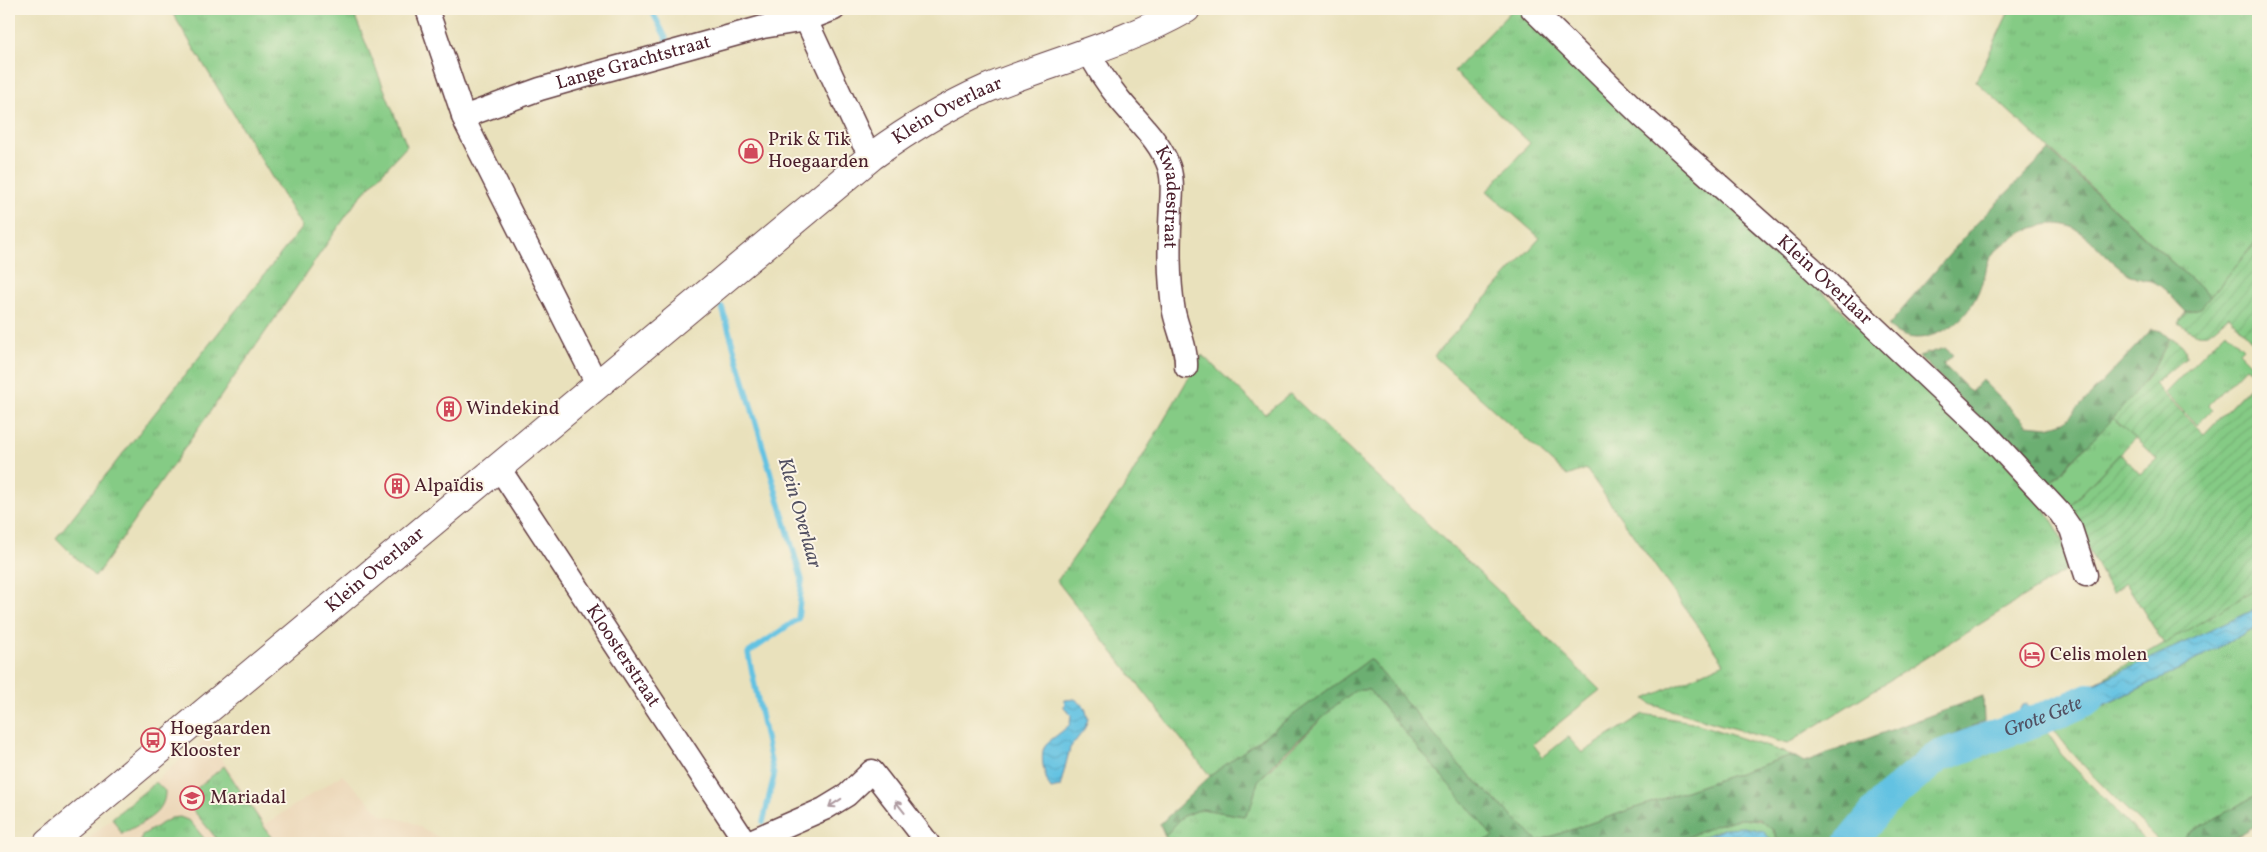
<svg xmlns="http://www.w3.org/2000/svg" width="2267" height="852" viewBox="0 0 2267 852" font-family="Vollkorn,serif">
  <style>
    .built { fill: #ecd8ba }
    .grass { fill: url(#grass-tufts); stroke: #687558 }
    .forest { fill: url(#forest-firs); stroke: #5b674e }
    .garden { fill: url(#garden-furrows); stroke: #687558 }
    .water { fill: url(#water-waves); stroke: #567086 }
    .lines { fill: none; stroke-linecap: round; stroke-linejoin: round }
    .stream { stroke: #63c2e2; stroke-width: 5.5 }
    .river { stroke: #63c2e2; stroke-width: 32 }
    .minor-casing { stroke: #623c41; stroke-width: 25 }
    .major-casing { stroke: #623c41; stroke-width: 30 }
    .minor { stroke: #fff; stroke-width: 22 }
    .major { stroke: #fff; stroke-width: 28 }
    .oneway { stroke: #ae9aa0 }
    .labels { text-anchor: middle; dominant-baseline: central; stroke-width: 4; stroke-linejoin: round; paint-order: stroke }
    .street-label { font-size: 19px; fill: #4a1f2b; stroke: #fcf5e5 }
    .poi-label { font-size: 19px; fill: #4a1f2b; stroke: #fcf5e5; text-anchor: start }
    .water-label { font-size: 20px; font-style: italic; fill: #525062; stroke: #fcf5e5 }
  </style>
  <defs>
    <pattern id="grass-tufts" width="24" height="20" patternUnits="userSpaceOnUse" patternTransform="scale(1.25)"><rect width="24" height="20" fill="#85cb85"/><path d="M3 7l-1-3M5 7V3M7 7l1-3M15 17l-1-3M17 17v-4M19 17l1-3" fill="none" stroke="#74ae73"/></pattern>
    <pattern id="forest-firs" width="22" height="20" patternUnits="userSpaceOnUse" patternTransform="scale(1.25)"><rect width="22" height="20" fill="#6caf72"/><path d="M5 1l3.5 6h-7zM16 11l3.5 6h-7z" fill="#5b8e5e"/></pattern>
    <pattern id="garden-furrows" width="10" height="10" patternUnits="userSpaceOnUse" patternTransform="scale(1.25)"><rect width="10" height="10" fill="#85cb85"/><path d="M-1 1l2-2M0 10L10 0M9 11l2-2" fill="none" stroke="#74ae73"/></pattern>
    <pattern id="water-waves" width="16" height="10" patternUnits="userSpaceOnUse" patternTransform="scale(1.25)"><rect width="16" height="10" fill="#63c2e2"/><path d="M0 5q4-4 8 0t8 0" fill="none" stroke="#57a6c2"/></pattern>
  </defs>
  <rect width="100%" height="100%" fill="#fcf5e5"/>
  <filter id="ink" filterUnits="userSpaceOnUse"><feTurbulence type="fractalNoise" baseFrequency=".02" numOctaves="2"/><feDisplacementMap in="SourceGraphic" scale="10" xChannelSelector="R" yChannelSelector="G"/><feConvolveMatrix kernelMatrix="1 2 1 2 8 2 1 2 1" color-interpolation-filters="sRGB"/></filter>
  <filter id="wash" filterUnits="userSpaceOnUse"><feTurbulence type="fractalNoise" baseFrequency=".0096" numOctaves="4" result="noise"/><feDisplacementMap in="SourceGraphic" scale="20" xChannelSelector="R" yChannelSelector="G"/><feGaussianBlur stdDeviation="1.12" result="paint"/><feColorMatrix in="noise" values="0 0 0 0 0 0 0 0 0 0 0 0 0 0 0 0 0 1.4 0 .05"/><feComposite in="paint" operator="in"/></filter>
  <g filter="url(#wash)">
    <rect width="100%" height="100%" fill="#e9e1bc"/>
    <!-- built -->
    <path class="built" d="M207,737L265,824L342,775L382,815L411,822L449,843H83Z"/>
    <!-- grass -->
    <path class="grass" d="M170,9H352L407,146L358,199L95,577L56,538L302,227Z
      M1513,9H1520L2005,463C2030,492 2070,529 2067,570L1787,744L1653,705L1645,699L1724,663L1586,469L1567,476L1434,356L1540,238L1487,191L1530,143L1454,71Z
      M2010,9H2258V239L2210,297L1976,81Z
      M2226,331L2243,348L2239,352L2253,366L2250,370L2246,367L2209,405L2213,409L2197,425L2165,393Z
      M1202,355L1265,414L1290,394L1504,596L1600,690L1533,744L1543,757L1568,737L1582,753L1643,714L1692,722L1792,755L1538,841L1461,767L1370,659L1210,776L1057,581L1124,488Z
      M2113,418L2135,438L2067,509L2046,488Z
      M2258,588V608L2162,654L2095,683Z
      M2258,626V794L2186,835L2184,843H2161C2139,821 2055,743 2049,719L2071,710L2080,712L2081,716L2166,676Z
      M1356,690H1369L1494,838L1479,843H1168L1165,836L1183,816L1202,809L1244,816L1250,809L1258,781L1336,705Z
      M2043,724L2061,754L2147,843H1861L1902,794L1955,759L2036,731Z
      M224,766L275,843H220L184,799Z
      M156,782L165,791C166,815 140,823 122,834L112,818Z
      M180,817L190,821L208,843H142L141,840L142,835L171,818Z
      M1738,819C1762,819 1770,820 1779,843H1774L1772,839L1726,828L1688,843H1673L1716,825Z"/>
    <!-- forest -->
    <path class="forest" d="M2049,150L2210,297L2201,308L2186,312C2177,303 2167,290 2156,283C2152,280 2146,281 2141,279C2135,278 2127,273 2121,269C2103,256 2087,230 2065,225C2040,219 2002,239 1989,260C1986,265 1986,273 1984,278C1972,310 1960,328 1926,337C1912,340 1898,336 1888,326L1973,227Z
      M2152,329L2161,331L2169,338C2145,398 2088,440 2046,488L1919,356L1945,348L1953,355L1943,364L1971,392L1982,380L2027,425L2048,427L2065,422Z
      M1370,659L1461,767L1538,841L1792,755L1804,762L1983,696L1984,722L1949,736L1911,758L1834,843H1779L1774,831L1759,819H1738L1716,825L1673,843H1479L1493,837L1369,690H1356L1336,705L1277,760L1258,781L1250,809L1244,816L1202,809L1183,816L1165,836L1160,824L1210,776Z
      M2258,794V824L2226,843H2184L2186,835Z"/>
    <!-- garden -->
    <path class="garden" d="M2258,239V348L2229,316C2204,336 2207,342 2178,323L2186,312L2201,308Z
      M2169,338C2180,342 2186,345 2186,357L2154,384L2204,434L2258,378V588L2164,644L2126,583L2112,593L2067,509L2120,453L2140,474L2157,459L2113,418C2135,394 2157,369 2169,338Z"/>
    <!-- water -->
    <path class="water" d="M2258,608V626L2166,676L2080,716V712L2072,714L2070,711L2049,719L2043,707L2070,697L2071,694C2134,666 2196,637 2258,608Z
      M1075,699L1085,707L1088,719L1084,730L1070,748L1060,787L1051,789C1045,780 1038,753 1046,744C1050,740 1065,730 1070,724L1071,715L1064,707L1065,700Z
      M2027,704L2029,711L2036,710L2043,724L2036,730L1955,759L1949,736L2020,711L2023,705Z
      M1744,827L1763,831L1774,843H1688L1726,828Z"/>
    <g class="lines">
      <!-- stream -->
      <path class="stream" d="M651,9L667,40
        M722,307L802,580L798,619L748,653L774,776L763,822"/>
      <!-- river -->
      <path class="river" id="s1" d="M1850,843L1884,802L1937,757L2062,711L2089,699"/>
    </g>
  </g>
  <g filter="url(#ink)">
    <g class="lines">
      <!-- minor casing -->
      <g class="minor-casing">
        <g id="minor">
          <path d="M427,9L466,124L597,384"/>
          <path id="s2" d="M1532,9L1643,117L1813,269L1984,431L2060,513L2071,529L2086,575"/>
          <path d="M806,20L834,9"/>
          <path id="s3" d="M1089,52C1097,69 1108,85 1120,100C1137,121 1160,141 1169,167C1173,179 1172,193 1171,205C1169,241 1168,276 1174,312C1178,331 1187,347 1186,367"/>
          <path id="s4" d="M463,117L540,89L582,77L763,27L806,20L863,143L872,156"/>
          <path id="s5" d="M499,468L746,843"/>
          <path d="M746,843L824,809L847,795L872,771L928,843"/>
        </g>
      </g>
      <!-- major casing -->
      <g class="major-casing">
        <g id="major">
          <path id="s6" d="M48,843L872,156C908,130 945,107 986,89C1053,61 1123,45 1186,9"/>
        </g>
      </g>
      <!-- minor -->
      <use href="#minor" class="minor"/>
      <!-- major -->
      <use href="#major" class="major"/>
    </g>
    <!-- one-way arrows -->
    <defs><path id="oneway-shaft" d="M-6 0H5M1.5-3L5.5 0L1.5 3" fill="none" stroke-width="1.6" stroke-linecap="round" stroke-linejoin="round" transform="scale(1.25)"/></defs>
    <g class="oneway">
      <use href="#oneway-shaft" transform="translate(835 803) rotate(147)"/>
      <use href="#oneway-shaft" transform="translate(900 807) rotate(-128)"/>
    </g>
  </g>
  <!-- icons -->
  <defs>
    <g id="shop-ring" transform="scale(1.25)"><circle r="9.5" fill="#fcf5e5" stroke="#d1495b" stroke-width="1.5"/><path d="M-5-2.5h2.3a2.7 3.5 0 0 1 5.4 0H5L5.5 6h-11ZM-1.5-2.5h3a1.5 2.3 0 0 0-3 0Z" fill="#d1495b"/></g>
    <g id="building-ring" transform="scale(1.25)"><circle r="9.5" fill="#fcf5e5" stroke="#d1495b" stroke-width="1.5"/><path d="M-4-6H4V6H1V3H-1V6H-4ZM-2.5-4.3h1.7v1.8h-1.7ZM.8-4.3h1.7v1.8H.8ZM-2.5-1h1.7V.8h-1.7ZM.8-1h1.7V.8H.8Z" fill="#d1495b"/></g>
    <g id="hotel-ring" transform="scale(1.25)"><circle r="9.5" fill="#fcf5e5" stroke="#d1495b" stroke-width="1.5"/><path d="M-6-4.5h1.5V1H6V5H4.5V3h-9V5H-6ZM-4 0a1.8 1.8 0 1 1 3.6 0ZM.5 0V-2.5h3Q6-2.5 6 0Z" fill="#d1495b"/></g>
    <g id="bus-ring" transform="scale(1.25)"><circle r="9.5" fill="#fcf5e5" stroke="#d1495b" stroke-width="1.5"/><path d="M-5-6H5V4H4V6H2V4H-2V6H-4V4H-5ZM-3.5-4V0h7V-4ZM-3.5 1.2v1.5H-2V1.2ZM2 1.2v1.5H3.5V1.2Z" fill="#d1495b"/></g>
    <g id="school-ring" transform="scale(1.25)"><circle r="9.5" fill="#fcf5e5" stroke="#d1495b" stroke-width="1.5"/><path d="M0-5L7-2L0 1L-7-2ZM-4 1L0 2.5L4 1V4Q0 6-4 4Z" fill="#d1495b"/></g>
  </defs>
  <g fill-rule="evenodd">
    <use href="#shop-ring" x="751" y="151"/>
    <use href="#building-ring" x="449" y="409"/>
    <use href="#building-ring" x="397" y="486"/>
    <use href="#hotel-ring" x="2032" y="655"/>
    <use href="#bus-ring" x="153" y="740"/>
    <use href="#school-ring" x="192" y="798"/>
  </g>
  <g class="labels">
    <!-- street labels -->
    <g class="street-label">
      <text stroke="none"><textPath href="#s4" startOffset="179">Lange Grachtstraat</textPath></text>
      <text stroke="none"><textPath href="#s6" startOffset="1161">Klein Overlaar</textPath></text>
      <text stroke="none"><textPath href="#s3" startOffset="171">Kwadestraat</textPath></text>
      <text stroke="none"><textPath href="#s2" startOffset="399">Klein Overlaar</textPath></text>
      <text stroke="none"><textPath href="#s6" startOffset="426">Klein Overlaar</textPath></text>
      <text stroke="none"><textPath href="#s5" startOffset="225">Kloosterstraat</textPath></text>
    </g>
    <!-- poi labels -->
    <g class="poi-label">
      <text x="768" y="140">Prik &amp; Tik<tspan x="768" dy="22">Hoegaarden</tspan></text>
      <text x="466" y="409">Windekind</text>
      <text x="414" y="486">Alpaïdis</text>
      <text x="2050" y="655">Celis molen</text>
      <text x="170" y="729">Hoegaarden<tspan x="170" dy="22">Klooster</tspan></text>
      <text x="210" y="798">Mariadal</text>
    </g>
    <!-- water labels -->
    <g class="water-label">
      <text transform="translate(799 513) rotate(74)">Klein Overlaar</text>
      <text stroke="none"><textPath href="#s1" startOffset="236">Grote Gete</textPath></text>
    </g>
  </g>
  <!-- margin -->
  <rect width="2267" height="852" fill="none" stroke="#fcf5e5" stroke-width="30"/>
</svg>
